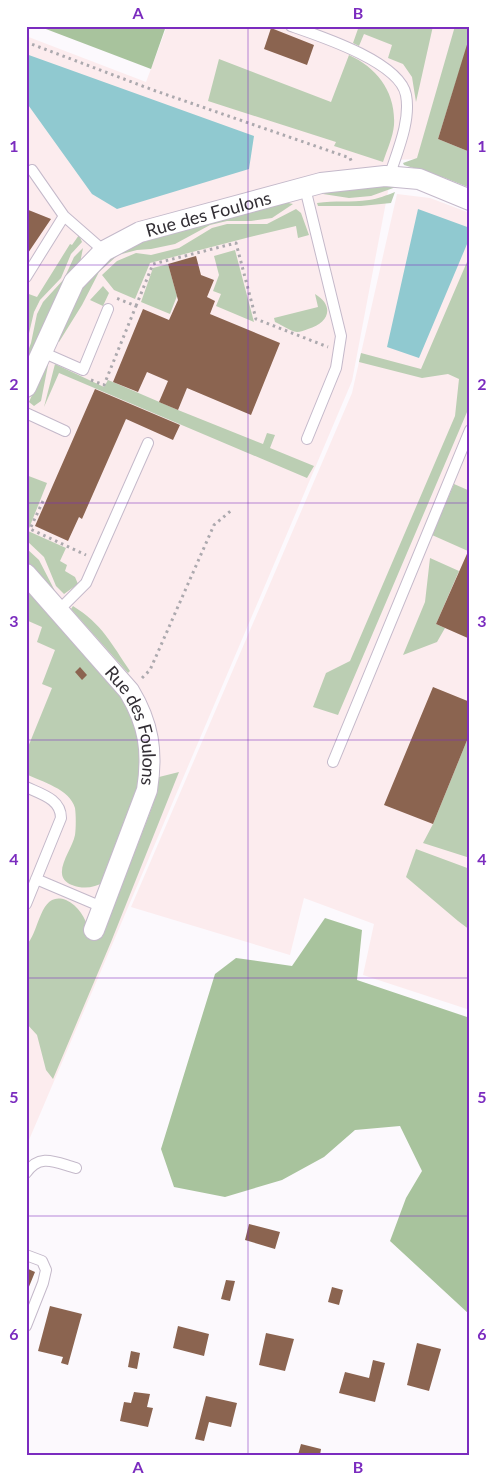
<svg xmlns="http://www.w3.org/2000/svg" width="496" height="1481" viewBox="0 0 496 1481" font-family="Lato,sans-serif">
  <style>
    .industrial { fill: #fcecee }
    .green { fill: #bbceb3 }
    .forest { fill: #a8c39d }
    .water { fill: #90c9d0 }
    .building { fill: #8b6450 }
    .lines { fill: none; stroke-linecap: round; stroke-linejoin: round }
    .service-casing { stroke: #c4b9ca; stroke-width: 12 }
    .minor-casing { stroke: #c4b9ca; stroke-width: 22 }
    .path { stroke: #aca9ae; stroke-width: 3; stroke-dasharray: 2.5 4; stroke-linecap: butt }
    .service { stroke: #fff; stroke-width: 10 }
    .minor { stroke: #fff; stroke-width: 20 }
    .grid { fill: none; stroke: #7b2cbf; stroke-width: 1; stroke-opacity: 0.55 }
    .labels { text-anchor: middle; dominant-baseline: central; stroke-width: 5; stroke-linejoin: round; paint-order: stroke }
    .street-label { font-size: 18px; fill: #322e34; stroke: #fff }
    .neatline { fill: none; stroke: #7b2cbf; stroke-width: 2 }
    .grid-label { font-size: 16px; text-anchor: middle; font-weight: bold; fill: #7b2cbf }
  </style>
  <rect width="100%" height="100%" fill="#fcf9fd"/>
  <!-- industrial -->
  <path class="industrial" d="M167,26H470V181L417,159L394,160L352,381L26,1147V36L146,82Z
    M397,194L430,198L470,213V1010L363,975L374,924L304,898L290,955L131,907L352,393Z"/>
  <!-- green -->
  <path class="green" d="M359,26H433L416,102L412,77L403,64L388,58L392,45L364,34L359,46L353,43Z
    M455,26H470V37L438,139L470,152V188L445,178L404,165L403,163L417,158Z
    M349,55C377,68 396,92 394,125C393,137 387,150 383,162L334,146L336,142L208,101L219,59L331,102Z
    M377,185L396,187L371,196L349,198L323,194L331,190Z
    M395,192L391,203L361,206H318L317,203C335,200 351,203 369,200C378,199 387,195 395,192Z
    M284,202L293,204L272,218L251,221H227L210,225L175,244L151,249L137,250L118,255L99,272L82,305L59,342L57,339L75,297L90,276L106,261L133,245Z
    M296,209L301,213L309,235L298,238L296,226L246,238L150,263L135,299L114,290L102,275L117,261L136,253L151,255L179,248L212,228L227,224H267Z
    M79,235L82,242L71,254L61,278L40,300L34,312L26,346V293L37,297L70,244L72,245Z
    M83,248L80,263L26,366V356L31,343L37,314L43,302L64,279L74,257Z
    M235,250L254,322L216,306L221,294L213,291L219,275L214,256Z
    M470,255V405L338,715L313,707L326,673L350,661L455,416L459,379L448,374L422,378L359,362L361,353L421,369Z
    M168,264L177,296L170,314L141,302L153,268Z
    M103,286L109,293L103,306L90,300Z
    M315,294C335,306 329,323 308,329C305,330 300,332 297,332C290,331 282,325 275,322L274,318L318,307Z
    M46,363L48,365L41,401L34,406L29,402Z
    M55,364L104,387L108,380L113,382L178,410L263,444L267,433L275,435L270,448L314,466L307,478L59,373L44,407Z
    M26,475L47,483L28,531L66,548L60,561L67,565L65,571L75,577L78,584L64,594L56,586L44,557L26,540Z
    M454,484L470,491V547L468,551L432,535Z
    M26,548L39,560L56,593L26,561Z
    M430,558L459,571L436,624L445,628L437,642L403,655L425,602Z
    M26,586L117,687L135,724L140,748V791L105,882C94,887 85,890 72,885C49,876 72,851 75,835C76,828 76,815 75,808C70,789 42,782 26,774V752L52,688L42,684L55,650L37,642L42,627L26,620Z
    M73,606C102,624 111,643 130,671L128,673L71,609Z
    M470,733V858L423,843L433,824Z
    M179,772L111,942L53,1079L46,1070L37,1035L26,1023V945C40,933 39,890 66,900C79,906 85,918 89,930L102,937L152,807L159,777Z
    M416,849L470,869V930L458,921L406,877Z"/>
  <!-- forest -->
  <path class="forest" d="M38,26H166L151,69Z
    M325,918L362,930L357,980L470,1018V1332L469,1314L390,1241L406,1198L422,1171L400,1126L355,1130L324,1157L282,1180L225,1197L174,1187L161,1149L215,974L236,958L292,966Z"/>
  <!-- water -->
  <path class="water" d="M26,54L254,136L249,169L117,209L92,194L26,102Z
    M418,209L470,228V237L419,358L387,347Z"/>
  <!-- building -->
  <path class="building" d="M271,28L314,45L307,65L264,49Z
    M469,38H470V152L438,139Z
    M26,209L51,219L28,253L26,252Z
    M196,256L201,275L214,280L207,297L215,301L210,314L280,343L251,415L187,388L178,410L159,402L168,381L147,372L138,392L113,382L143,309L169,320L178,300L168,264Z
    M95,389L180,425L173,440L126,419L82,519L79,517L68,541L35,526Z
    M470,547V639L436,624Z
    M80,667L87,675L82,680L75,672Z
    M433,687L470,702V733L433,824L384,805Z
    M249,1224L280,1232L275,1249L245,1240Z
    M26,1268L35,1272L26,1294Z
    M226,1280L235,1281L230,1301L221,1299Z
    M332,1287L343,1290L339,1305L328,1302Z
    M50,1306L82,1314L68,1365L61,1363L63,1357L38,1351Z
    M178,1326L209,1334L204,1356L173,1348Z
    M266,1333L294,1339L285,1371L259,1365Z
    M417,1343L441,1349L429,1391L407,1385Z
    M131,1351L140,1353L137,1369L128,1367Z
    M373,1360L385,1363L375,1402L339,1393L345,1372L369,1378Z
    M134,1392L150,1394L147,1407L153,1408L148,1427L120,1421L124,1402L131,1403Z
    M206,1396L237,1403L231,1427L209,1422L204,1441L195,1439Z
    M301,1444L321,1449L320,1455H298Z"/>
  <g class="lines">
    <!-- service casing -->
    <g class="service-casing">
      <path id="service" d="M291,26C320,36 400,62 406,95C411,121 397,152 389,177
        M32,170L64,216L104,251
        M305,188L341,336L336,368L307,439
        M26,277L64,216
        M42,352L83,370L108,309
        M26,413L65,431
        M59,610L86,583L148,443
        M333,762L470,430
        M26,787C41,794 61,799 61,818L26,904
        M36,879L102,907
        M26,1173C40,1152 57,1163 76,1168
        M26,1255L42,1261L46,1270L43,1283L26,1326"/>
    </g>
    <!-- minor casing -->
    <g class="minor-casing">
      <g id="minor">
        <path id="s1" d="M26,387L74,282L104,251L140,232L321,183L385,176L419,179L470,200"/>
        <path id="s2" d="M26,574L129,691C149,724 153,752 147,790L94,930"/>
      </g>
    </g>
    <!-- path -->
    <path class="path" d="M26,42L153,90L350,158L352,163
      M136,306L153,264L236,243L256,319L328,347
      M91,380L104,385L136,306L116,298
      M43,501L30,529L86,555
      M142,678L150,670L214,525L233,509"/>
    <!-- service -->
    <use href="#service" class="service"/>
    <!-- minor -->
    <use href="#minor" class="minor"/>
  </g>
  <!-- grid -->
  <path class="grid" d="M248,26V1455M26,265H470M26,503H470M26,740H470M26,978H470M26,1216H470"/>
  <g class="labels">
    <!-- street labels -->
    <g class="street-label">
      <text stroke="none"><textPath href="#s1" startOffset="270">Rue des Foulons</textPath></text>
      <text stroke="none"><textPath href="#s2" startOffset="190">Rue des Foulons</textPath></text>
    </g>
  </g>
  <!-- border -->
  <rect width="496" height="1481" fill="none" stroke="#ffffff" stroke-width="55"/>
  <rect x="28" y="28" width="440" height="1426" class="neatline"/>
  <g class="grid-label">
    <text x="138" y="19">A</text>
    <text x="358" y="19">B</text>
    <text x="14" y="152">1</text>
    <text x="482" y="152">1</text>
    <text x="14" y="390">2</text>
    <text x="482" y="390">2</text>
    <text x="14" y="627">3</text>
    <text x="482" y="627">3</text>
    <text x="14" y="865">4</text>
    <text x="482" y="865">4</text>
    <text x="14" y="1103">5</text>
    <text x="482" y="1103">5</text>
    <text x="14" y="1340">6</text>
    <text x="482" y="1340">6</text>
    <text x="138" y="1473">A</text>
    <text x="358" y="1473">B</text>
  </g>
</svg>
